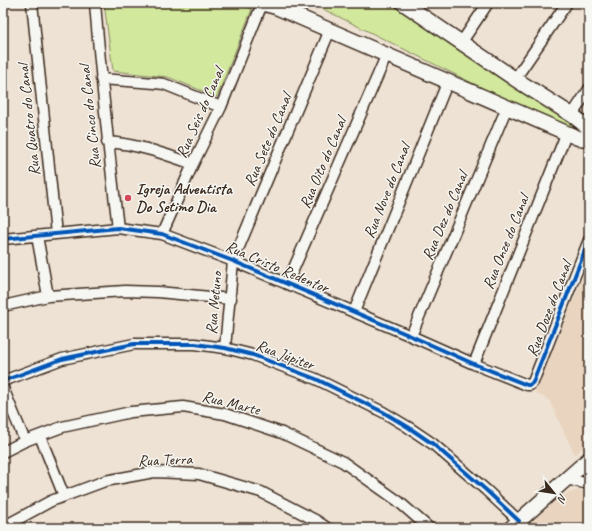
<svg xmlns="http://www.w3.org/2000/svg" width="592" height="531" viewBox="0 0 592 531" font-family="Caveat,sans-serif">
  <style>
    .built { fill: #e9d4bf }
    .green { fill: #d2e89d; stroke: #86895e }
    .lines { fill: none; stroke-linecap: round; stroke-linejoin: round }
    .street-casing { stroke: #3b2a1e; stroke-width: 13 }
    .secondary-casing { stroke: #3b2a1e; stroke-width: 17 }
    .street { stroke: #f6f6f2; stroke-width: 10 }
    .secondary { stroke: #f6f6f2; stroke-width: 14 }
    .cycleway-casing { stroke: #f6f6f2; stroke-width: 6 }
    .cycleway { stroke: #0057b8; stroke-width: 4 }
    .poi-dot { fill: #d1495b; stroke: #f6f6f2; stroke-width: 1.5 }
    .labels { text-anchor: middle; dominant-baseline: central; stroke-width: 3; stroke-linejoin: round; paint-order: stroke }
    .street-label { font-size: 16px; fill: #3b2a1e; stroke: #f6f6f2 }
    .poi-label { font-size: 16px; font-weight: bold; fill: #3b2a1e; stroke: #f6f6f2; text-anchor: start }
  </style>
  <rect width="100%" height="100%" fill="#eee2d4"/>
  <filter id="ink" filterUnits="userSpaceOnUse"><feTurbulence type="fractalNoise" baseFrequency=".025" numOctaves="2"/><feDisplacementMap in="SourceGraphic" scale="8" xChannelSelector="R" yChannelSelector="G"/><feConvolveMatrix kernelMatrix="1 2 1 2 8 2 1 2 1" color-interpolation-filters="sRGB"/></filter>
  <g filter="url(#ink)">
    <!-- built -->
    <path class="built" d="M589,262V442L575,455L549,400L535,393Z
      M578,490L589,492V528H524L559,497Z"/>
    <!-- green -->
    <path class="green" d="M104,3H235L252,9L217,97L168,77L113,71Z
      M311,3H403L589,131V139L567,130Z"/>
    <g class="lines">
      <!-- street casing -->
      <g class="street-casing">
        <path id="street" d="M32,3L56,234
          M95,3C101,78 109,153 118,228
          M461,43L488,3
          M101,79L155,83L164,84L221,107
          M515,79L567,3
          M572,115L589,89
          M107,142C137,144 165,154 193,164
          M162,234L193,164L221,107L262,4
          M37,236L48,296
          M3,239L118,228L162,234L233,261L411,336L474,364L527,385H530L533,382L589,240
          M287,284L387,54
          M3,306L48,296L125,291L158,292L231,299
          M354,312L448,81
          M411,336L507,107
          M225,348L233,261L330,30
          M474,364L567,132
          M3,381L62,359L134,344H195L225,348L253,355L316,379L383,412L408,427L433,444L486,490L519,521
          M3,388L25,441
          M40,436L64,496
          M3,452L25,441L62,427L131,412L183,407L225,414L282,433L343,462L398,501L429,528
          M566,479L589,484
          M3,527L51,501L105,481L154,472L199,474L261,492L315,520L327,528"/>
      </g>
      <!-- secondary casing -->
      <g class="secondary-casing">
        <path id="secondary" d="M261,3L276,7L578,138L589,139
          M403,3L515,79L572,115L589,128
          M511,528L589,459"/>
      </g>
      <!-- street -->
      <use href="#street" class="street"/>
      <!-- secondary -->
      <use href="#secondary" class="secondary"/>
      <!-- cycleway casing -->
      <g class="cycleway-casing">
        <path id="cycleway" d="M3,239L118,228L162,234L233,261L411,336L474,364L527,385H530L533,382L589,240
          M3,381L62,359L134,344H195L225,348L253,355L316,379L383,412L408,427L433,444L486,490L519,521"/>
      </g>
      <!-- cycleway -->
      <use href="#cycleway" class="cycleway"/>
    </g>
  </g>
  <!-- markers -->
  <circle class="poi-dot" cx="128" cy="198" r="4"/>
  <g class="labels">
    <!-- street labels -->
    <g class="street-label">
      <text transform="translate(200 113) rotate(-66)">Rua Seis do Canal</text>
      <text transform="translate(90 117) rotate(-96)">Rua Cinco do Canal</text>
      <text transform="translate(29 120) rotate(-96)">Rua Quatro do Canal</text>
      <text transform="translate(268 140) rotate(-67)">Rua Sete do Canal</text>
      <text transform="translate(323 163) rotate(-67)">Rua Oito do Canal</text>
      <text transform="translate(387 191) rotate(-68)">Rua Nove do Canal</text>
      <text transform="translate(445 216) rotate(-67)">Rua Dez do Canal</text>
      <text transform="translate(506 242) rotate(-68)">Rua Onze do Canal</text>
      <text transform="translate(277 267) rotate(23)">Rua Cristo Redentor</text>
      <text transform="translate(214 303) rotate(-85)">Rua Netuno</text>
      <text transform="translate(549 309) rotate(-69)">Rua Doze do Canal</text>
      <text transform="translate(285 355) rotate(20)">Rua Júpiter</text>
      <text transform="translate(231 403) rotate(14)">Rua Marte</text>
      <text transform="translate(165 460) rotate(-2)">Rua Terra</text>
    </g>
    <!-- poi labels -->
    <g class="poi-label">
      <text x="136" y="189">Igreja Adventista<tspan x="136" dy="18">Do Setimo Dia</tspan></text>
    </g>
  </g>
  <!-- margin -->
  <rect width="592" height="531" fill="none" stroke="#f6f6f2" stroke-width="16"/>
  <rect x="8" y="8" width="576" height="515" fill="none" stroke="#3b2a1e" stroke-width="1.5" filter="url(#ink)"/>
  <!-- north arrow -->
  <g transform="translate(554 493) rotate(120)" stroke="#f6f6f2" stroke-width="3" paint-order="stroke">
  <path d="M0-3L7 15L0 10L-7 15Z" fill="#3b2a1e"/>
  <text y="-6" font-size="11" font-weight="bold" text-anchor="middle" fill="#3b2a1e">N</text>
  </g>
</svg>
